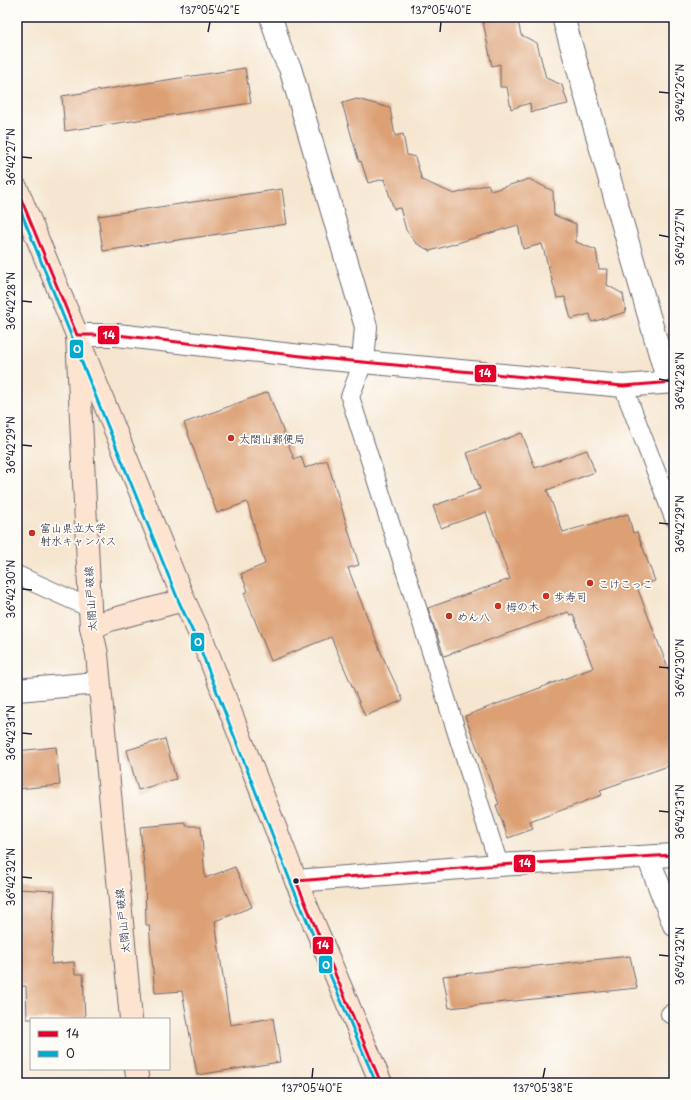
<svg xmlns="http://www.w3.org/2000/svg" width="691" height="1100" viewBox="0 0 691 1100" font-family="'Playpen Sans','Klee One',sans-serif">
  <style>
    .building { fill: #dda075 }
    .lines { fill: none; stroke-linecap: round; stroke-linejoin: round }
    .lane-casing { stroke: #6c676f; stroke-width: 20 }
    .street-casing { stroke: #6c676f; stroke-width: 24 }
    .secondary-casing { stroke: #6c676f; stroke-width: 24 }
    .lane { stroke: #fff; stroke-width: 18 }
    .street { stroke: #fff; stroke-width: 22 }
    .secondary { stroke: #fde4d1; stroke-width: 22 }
    .bus-1-casing { stroke: #fdfcf7; stroke-width: 6 }
    .bus-2-casing { stroke: #fdfcf7; stroke-width: 6 }
    .bus-1 { stroke: #e4002b; stroke-width: 3 }
    .bus-2 { stroke: #00a9ce; stroke-width: 3 }
    .ticks { fill: none; stroke: #22223b; stroke-width: 1.5 }
    .poi-dot { fill: #c8321e; stroke: #fdfcf7; stroke-width: 1.5 }
    .bus-dot { fill: #22223b; stroke: #fdfcf7; stroke-width: 1.5 }
    .labels { text-anchor: middle; dominant-baseline: central; stroke-width: 3.5; stroke-linejoin: round; paint-order: stroke }
    .poi-label { font-size: 11px; fill: #22223b; stroke: #fdfcf7; text-anchor: start }
    .street-label { font-size: 11px; fill: #22223b; stroke: #fdfcf7 }
    .line-badge { stroke: #fdfcf7; stroke-width: 1.5 }
    .badge-label { font-size: 11px; text-anchor: middle; font-weight: bold; fill: #fff }
    .neatline { fill: none; stroke: #22223b; stroke-width: 1.5 }
    .ticks-label { font-size: 10px; text-anchor: middle; fill: #22223b }
  </style>
  <rect width="100%" height="100%" fill="#fdfcf7"/>
  <filter id="ink" filterUnits="userSpaceOnUse"><feTurbulence type="fractalNoise" baseFrequency=".025" numOctaves="2"/><feDisplacementMap in="SourceGraphic" scale="8" xChannelSelector="R" yChannelSelector="G"/><feConvolveMatrix kernelMatrix="1 2 1 2 8 2 1 2 1" color-interpolation-filters="sRGB"/></filter>
  <filter id="wash" filterUnits="userSpaceOnUse"><feTurbulence type="fractalNoise" baseFrequency=".012" numOctaves="4" result="noise"/><feDisplacementMap in="SourceGraphic" scale="16" xChannelSelector="R" yChannelSelector="G"/><feGaussianBlur stdDeviation="0.9" result="paint"/><feColorMatrix in="noise" values="0 0 0 0 0 0 0 0 0 0 0 0 0 0 0 0 0 1.4 0 .05"/><feComposite in="paint" operator="in"/></filter>
  <g filter="url(#wash)">
    <rect width="100%" height="100%" fill="#f6e6d0"/>
    <g id="blocks">
      <!-- building -->
      <path class="building" d="M482,17H517L521,35L537,43L546,78L562,85L568,104L531,112L530,103L511,109L507,87H500V64L492,66Z
        M245,68L251,103L65,131L62,96Z
        M357,99L390,108L395,136L403,134L407,155L415,157L422,180L454,194L488,184L491,191L529,179L553,191L554,215L576,224V242L596,250L599,269H608L607,285L623,294L626,312L592,322L590,314L571,319L565,297L557,298L542,244L523,249L518,225L430,251L416,243L406,230L400,208L394,209L384,179L368,183L361,161L359,162L342,103Z
        M282,189L287,224L103,251L98,216Z
        M268,392L294,459L301,456L305,468L327,460L359,565L348,568L382,655L403,700L365,716L331,637L271,661L244,593L248,591L241,574L265,564L247,502L217,513L184,423Z
        M522,433L535,468L587,450L595,472L547,490L563,532L628,514L633,533L637,532L655,581L637,587L674,684V764L600,790L602,795L530,822L533,829L508,838L496,805L499,804L465,716L593,668L573,614L570,615L568,612L444,656L428,608L510,579L486,512L441,528L433,506L480,489L467,453Z
        M165,739L176,779L138,790L127,750Z
        M56,747L60,785L17,789V751Z
        M186,823V826H201L205,878L235,867L252,907L215,921L230,1025L273,1018L280,1062L197,1075L182,991L155,993L149,925H146L145,875L140,827Z
        M17,889L55,891L51,964L74,962L75,974H83L85,1019H27L26,986H17Z
        M630,956L637,988L449,1008L443,976Z"/>
    </g>
  </g>
  <g filter="url(#ink)">
    <use href="#blocks" fill-opacity="0" stroke="#6c676f" stroke-width="1"/>
    <g class="lines">
      <!-- lane casing -->
      <g class="lane-casing">
        <path id="lane" d="M363,362L350,397L499,865
          M623,386L674,518
          M17,575L90,608
          M670,1014H674"/>
      </g>
      <!-- street casing -->
      <g class="street-casing">
        <path id="street" d="M271,17L281,50L290,68L366,327L363,362
          M563,17L668,382
          M77,335H117L319,358L623,386L674,382
          M17,690L98,683
          M648,857L674,925
          M296,881L499,865L674,855"/>
      </g>
      <!-- secondary casing -->
      <g class="secondary-casing">
        <path id="secondary" d="M17,189L77,335L91,628L97,654L131,1019
          M83,351L184,600L203,641L296,881L381,1083
          M91,628L110,620L184,600
          M136,1069L138,1083"/>
      </g>
      <!-- lane -->
      <use href="#lane" class="lane"/>
      <!-- street -->
      <use href="#street" class="street"/>
      <!-- secondary -->
      <use href="#secondary" class="secondary"/>
      <!-- bus-1 casing -->
      <g class="bus-1-casing">
        <path id="bus-1" d="M17,189L77,335H117L319,358L623,386L674,382
          M381,1083L296,881L499,865L674,855"/>
      </g>
      <!-- bus-2 casing -->
      <g class="bus-2-casing">
        <path id="bus-2" d="M17,202L179,602L198,643L291,883L376,1083"/>
      </g>
      <!-- bus-1 -->
      <use href="#bus-1" class="bus-1"/>
      <!-- bus-2 -->
      <use href="#bus-2" class="bus-2"/>
    </g>
  </g>
  <!-- ticks -->
  <path class="ticks" d="M208,32L210,22M440,32L441,22M659,92L669,93M22,157L32,158M659,235L669,237M22,301L32,302M659,379L669,381M22,445L32,446M659,523L669,524M22,589L32,590M659,667L669,668M22,733L32,734M659,811L669,812M22,877L32,878M659,955L669,956M312,1078L313,1068M543,1078L545,1068"/>
  <!-- markers -->
  <g class="poi-dot">
    <circle cx="231" cy="438" r="4"/>
    <circle cx="32" cy="533" r="4"/>
    <circle cx="590" cy="583" r="4"/>
    <circle cx="546" cy="596" r="4"/>
    <circle cx="498" cy="606" r="4"/>
    <circle cx="449" cy="616" r="4"/>
  </g>
  <circle class="bus-dot" cx="296" cy="881" r="3.5"/>
  <g class="labels">
    <!-- poi labels -->
    <g class="poi-label">
      <text x="239" y="438">太閤山郵便局</text>
      <text x="40" y="527">富山県立大学<tspan x="40" dy="13">射水キャンパス</tspan></text>
      <text x="598" y="583">こけこっこ</text>
      <text x="554" y="596">歩寿司</text>
      <text x="506" y="606">栂の木</text>
      <text x="457" y="616">めん八</text>
    </g>
    <!-- street labels -->
    <g class="street-label">
      <text transform="translate(90 599) rotate(-94)">太閤山戸破線</text>
      <text transform="translate(122 921) rotate(-96)">太閤山戸破線</text>
    </g>
  </g>
  <g class="line-badge">
    <rect x="97" y="325" width="23" height="20" rx="4" fill="#e4002b"/>
    <rect x="69" y="339" width="15" height="20" rx="4" fill="#00a9ce"/>
    <rect x="474" y="364" width="23" height="19" rx="4" fill="#e4002b"/>
    <rect x="190" y="632" width="15" height="20" rx="4" fill="#00a9ce"/>
    <rect x="513" y="854" width="23" height="19" rx="4" fill="#e4002b"/>
    <rect x="312" y="936" width="22" height="19" rx="4" fill="#e4002b"/>
    <rect x="318" y="955" width="15" height="19" rx="4" fill="#00a9ce"/>
  </g>
  <g class="badge-label">
    <text x="109" y="339">14</text>
    <text x="77" y="353">0</text>
    <text x="485" y="377">14</text>
    <text x="198" y="646">0</text>
    <text x="525" y="867">14</text>
    <text x="323" y="949">14</text>
    <text x="326" y="969">0</text>
  </g>
  <!-- margin -->
  <rect width="691" height="1100" fill="none" stroke="#fdfcf7" stroke-width="44"/>
  <!-- legend -->
  <rect x="30" y="1018" width="140" height="52" fill="#fdfcf7" stroke="#a5a5ac"/>
  <rect x="38" y="1031" width="20" height="6" fill="#e4002b" stroke="#a5a5ac"/>
  <text x="66" y="1038" font-size="12" fill="#22223b">14</text>
  <rect x="38" y="1051" width="20" height="6" fill="#00a9ce" stroke="#a5a5ac"/>
  <text x="66" y="1058" font-size="12" fill="#22223b">0</text>
  <rect x="22" y="22" width="647" height="1056" class="neatline"/>
  <g class="ticks-label">
    <text x="210" y="14">137°05'42"E</text>
    <text x="441" y="14">137°05'40"E</text>
    <text transform="translate(680 93) rotate(-90)" y="4">36°42'26"N</text>
    <text transform="translate(11 157) rotate(-90)" y="4">36°42'27"N</text>
    <text transform="translate(680 237) rotate(-90)" y="4">36°42'27"N</text>
    <text transform="translate(11 301) rotate(-90)" y="4">36°42'28"N</text>
    <text transform="translate(680 381) rotate(-90)" y="4">36°42'28"N</text>
    <text transform="translate(11 445) rotate(-90)" y="4">36°42'29"N</text>
    <text transform="translate(680 524) rotate(-90)" y="4">36°42'29"N</text>
    <text transform="translate(11 589) rotate(-90)" y="4">36°42'30"N</text>
    <text transform="translate(680 668) rotate(-90)" y="4">36°42'30"N</text>
    <text transform="translate(11 733) rotate(-90)" y="4">36°42'31"N</text>
    <text transform="translate(680 812) rotate(-90)" y="4">36°42'31"N</text>
    <text transform="translate(11 877) rotate(-90)" y="4">36°42'32"N</text>
    <text transform="translate(680 956) rotate(-90)" y="4">36°42'32"N</text>
    <text x="312" y="1092">137°05'40"E</text>
    <text x="543" y="1092">137°05'38"E</text>
  </g>
</svg>
